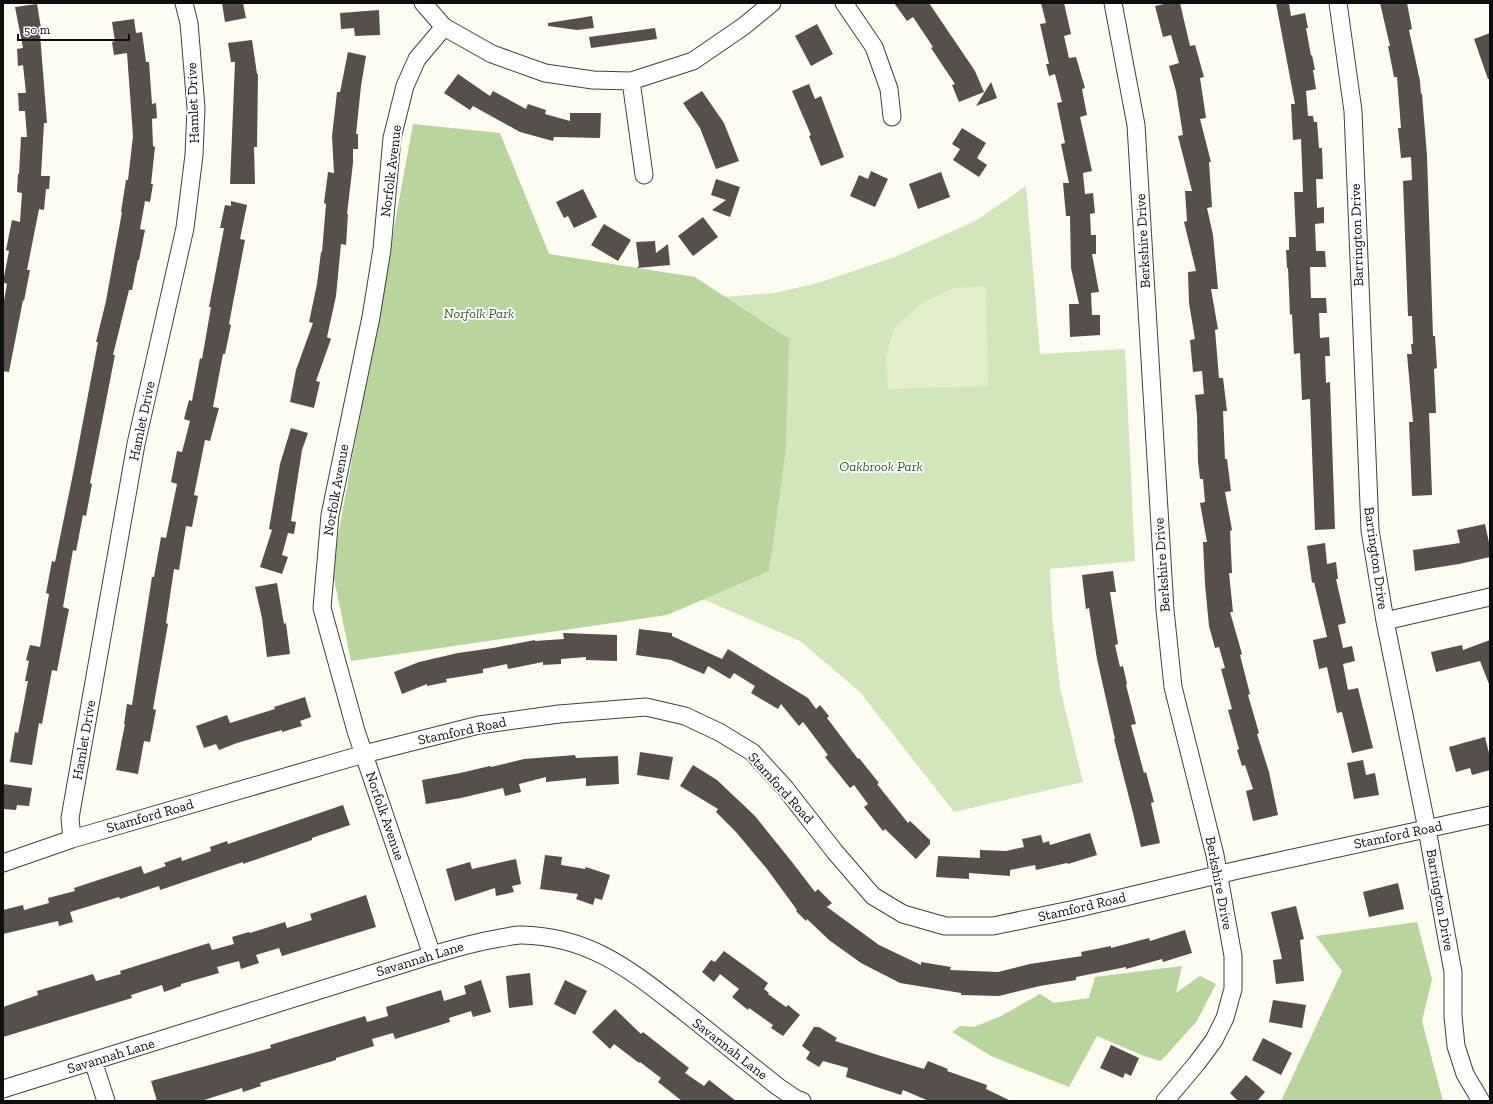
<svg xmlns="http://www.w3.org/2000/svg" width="1493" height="1104" viewBox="0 0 1493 1104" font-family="'Zilla Slab',serif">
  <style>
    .green { fill: #d2e6bc }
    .forest { fill: #b7d59d }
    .pitch { fill: #e3eecd }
    .building { fill: #564f4b }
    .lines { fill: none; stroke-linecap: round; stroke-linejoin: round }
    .minor-casing { stroke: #414141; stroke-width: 19 }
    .minor { stroke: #fff; stroke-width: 17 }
    .labels { text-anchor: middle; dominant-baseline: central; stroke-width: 4; stroke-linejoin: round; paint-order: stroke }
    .street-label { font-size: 14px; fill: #0e0e0e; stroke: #fff }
    .park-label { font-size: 14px; font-style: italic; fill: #306123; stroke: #fff }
  </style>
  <rect width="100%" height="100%" fill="#fefbf0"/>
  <!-- green -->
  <path class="green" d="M1026,186L1040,354L1125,349L1135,561L1050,569L1052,615L1060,688L1083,782L954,812L860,692L800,641L684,591L545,260L722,297L774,293L818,283L895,257L977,220Z"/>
  <!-- forest -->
  <path class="forest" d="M413,124L500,133L549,254L695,277L789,339L786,449L769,571L667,615L351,661L332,569Z
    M1417,922L1432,979L1422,1021L1443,1101H1281L1342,971L1316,936Z
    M1182,966L1176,993L1200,976L1216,984L1197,1021L1161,1061L1144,1056L1097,1036L1069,1087L991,1056L952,1032L960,1026L974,1027L1001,1016L1040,994L1054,1003L1089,998L1095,977Z"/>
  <!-- pitch -->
  <path class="pitch" d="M986,286L988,386L888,389L886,358L894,328L922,303L953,288Z"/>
  <!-- building -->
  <path class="building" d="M222,3H243L246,18L225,22Z
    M894,3H929L975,71L984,92L959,102L952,85L955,84L931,48L933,47L913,17L907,21Z
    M1041,3H1064L1071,34L1064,36L1069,58L1076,57L1085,88L1082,89L1087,115L1080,117L1092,171L1083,173L1085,194L1093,193L1095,213L1090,214L1091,235H1096V254H1092L1099,292L1091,293L1092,315H1100V335L1070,337L1069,304H1079L1071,268L1070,216H1066L1063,183H1069L1061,144L1065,143L1057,103L1062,102L1055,74L1049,76L1046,64H1049L1040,24L1046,23Z
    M1169,3H1180L1190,46L1195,45L1204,77L1200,78L1206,118L1200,119L1211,162H1209L1212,207L1207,208L1213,235L1218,289H1211L1218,329L1215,330L1219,378H1223L1227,411H1223L1225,459H1227L1231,491L1225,492L1232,530L1230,531L1232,573H1229L1233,612H1230L1242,654L1240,655L1250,694L1248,695L1259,733L1257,734L1269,772L1278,815L1253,821L1246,791L1253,789L1245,765L1242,766L1237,750L1239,749L1228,710L1232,709L1221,669L1225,668L1219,647L1215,648L1209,626L1205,584L1203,542H1207L1200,503L1205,502L1203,479H1200L1198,462L1197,416L1195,395L1204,394L1202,371L1193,372L1190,340L1195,339L1189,303L1188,272L1196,271L1184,222L1187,221L1185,191H1192L1178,136L1183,135L1176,91L1169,66L1179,63L1171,35L1163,37L1155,6Z
    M1276,3H1289L1291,16L1305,13L1308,28H1306L1311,56L1312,55L1315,70H1313L1316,89L1306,91L1308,116H1313L1314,122H1317L1319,148H1322L1323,179H1316L1317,208L1324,207V223L1315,224L1316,251H1325L1326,267H1310L1311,298H1326L1327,313H1319L1320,338L1329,337L1330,356H1325L1326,383L1330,382L1335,529L1315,530L1310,399L1302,400L1300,353L1294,354L1292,314L1290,315L1288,268H1287L1286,250H1289V237H1296L1294,192H1303L1301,139L1293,140L1291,104H1295Z
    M1380,3H1407L1412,29L1409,30L1420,81L1421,94H1422L1427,156L1433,336H1435L1437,368L1434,369L1436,413H1429L1432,495L1412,496L1409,422H1413L1407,354H1412L1411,344H1413L1412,316H1408L1403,181L1412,180L1411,157L1401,158L1398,128H1401L1397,77H1394L1388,46H1390Z
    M37,4L42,34H40L47,123H44L41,176H50L49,189H46L44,210L39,209L27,270H30L24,301L23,300L9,372L3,371V306L7,284L3,282L9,251L6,250L12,220L20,222L22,193L17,192L18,174H19L21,137H27L25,111H19L18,93H26L23,65L18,66L17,49L23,48L15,7Z
    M379,10L380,35L355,36L354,28L341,29L340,13Z
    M592,16L594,28L577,30L548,26V23Z
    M134,19L136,33L142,32L146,62H149L152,104L156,103L157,118L152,119L153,146L155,147L151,184H153L150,202L145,201L140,229L145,230L139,260H138L132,290H129L113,355H115L90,483L92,484L86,516L83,515L76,551L73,550L63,607L69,609L57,671L52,670L42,724L39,723L32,765L10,762L15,732L18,733L28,681H25L29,661L26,660L30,645L40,647L49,594L46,593L52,561L55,562L74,469L98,342H96L106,301L122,212H121L126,180H128L133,136L127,53L114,55L112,42L115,41L112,22Z
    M817,24L833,54L811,66L795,36Z
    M655,28L657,39L591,48L589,37Z
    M1490,33V79H1488L1474,39Z
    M252,40L257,74H258L257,147H254L255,184H230L235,62H231L228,43Z
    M348,52L366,56L361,86L356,134H358V149H353V163L347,214H348L346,245L341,244L336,296L327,337L331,339L316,381L320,382L314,408L290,402L296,370L313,323L309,322L317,284L321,252H322L326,204L324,203L328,172L334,173L332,136L337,92H340Z
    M458,74L490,96L493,91L526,109L528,104L546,110L545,114L570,121V113H601L600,138L554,137L553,141L520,132L473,106L470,110L444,93Z
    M991,82L997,98L976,106Z
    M809,84L815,99L821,96L844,157L821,166L809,136L811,135L792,91Z
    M702,91L724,123L739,161L716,169L700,128L683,103Z
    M962,128L986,143L977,158L987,165L979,177L953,160L960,149L952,144Z
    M871,171L888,179L875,207L850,196L859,175L868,179Z
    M941,172L950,197L918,209L909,184Z
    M716,179L740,187L730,217L712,210L726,200L711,195Z
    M583,189L597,217L574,228L568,216L564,218L556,202Z
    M231,201L247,205L240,239L245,240L229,324L231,325L225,354H223L213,407L219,408L210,441L205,440L194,495L198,496L192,527L186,526L179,570L174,569L166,623L168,624L153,709L156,710L150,742L144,741L138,774L116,770L125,724H124L127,704L132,705L152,577H154L161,537L166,538L177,484L171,482L177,451L182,452L190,421L184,419L189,400L192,401L200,358L202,359L211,307H209L224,228H220L225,205L231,206Z
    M703,217L718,237L693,256L678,236Z
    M604,224L631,240L618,261L591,245Z
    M655,241L656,253L668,244L670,265L637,268L639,266L636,242Z
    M291,428L308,433L302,450L291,521L296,522L294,534L288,533L282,555L288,557L282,574L260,567L272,530L269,529L280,464Z
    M1485,524L1490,547V557L1459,564L1415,571L1413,550L1460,543L1457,530Z
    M1325,543L1327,564L1336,562L1338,579H1336L1346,623L1338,625L1343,648L1352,646L1355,661L1343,664L1348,690L1358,688L1373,748L1352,753L1342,712L1337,713L1327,667L1319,669L1313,640L1327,637L1314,582L1312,583L1307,546Z
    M1113,571L1116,592H1110L1118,644L1115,645L1120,667L1123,666L1127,684L1126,685L1136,724L1131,725L1144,773L1146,772L1154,802L1151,803L1160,843L1141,847L1134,817L1114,739H1115L1097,659L1089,608L1086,609L1082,575Z
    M277,583L284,624L286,623L290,654L267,657L262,618L255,587Z
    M639,629L672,633V636L722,659L728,649L808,698L816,709L820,705L829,716L827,718L858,759L859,758L879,783L877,784L908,823L910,821L930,840V844L916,859L885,829L883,831L864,807L868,804L854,785L850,788L825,757L828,755L810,731L803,722L799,726L781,704L778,709L751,693L755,686L734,673L730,679L708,666L704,674L671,660L636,655Z
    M563,633L617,635V661L586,660V657L561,659V664L543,665V662L508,669L507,664L483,669V673L446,679L447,682L427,686V684L402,694L394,672L419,662L458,653L493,648L535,640V641L564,639Z
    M1490,640V683L1489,684L1480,661L1436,672L1431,652L1462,645L1463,650Z
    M305,697L311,717L300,721L302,726L282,732V730L237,743L219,750L216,744L204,748L196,726L227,715L230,723L275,709L274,707Z
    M1485,737L1490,757V770L1472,775L1470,768L1456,772L1449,747Z
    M640,752L673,757L669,780L637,775Z
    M575,755L576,758L618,756L619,784L586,786V778L546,782V777L519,784L521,792L505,796L503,788L461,798L426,804L422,780L460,773L490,766L491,767L524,759Z
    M1363,760L1366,775L1375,773L1379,795L1354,799L1347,763Z
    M693,765L717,780L755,816L792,862L815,892L818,889L832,903L827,907L879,945L921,965V962L951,967L950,970L998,972L1030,964L1082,956L1081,952L1111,946V948L1149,938L1150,941L1185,930L1192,953L1163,962L1162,959L1126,969V967L1076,977V980L1040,986L999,996L961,995V993L900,983L861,963L829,940L807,919L806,921L796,911L797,910L767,869L736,832L716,812L718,809L680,786Z
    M3,784L32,788L29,806L17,805L16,810L3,809Z
    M343,805L350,825L312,838V840L243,864V862L160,890L159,886L120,899L119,897L70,912L73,922L59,926L58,921L3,934V910L23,905L24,910L49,903L48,898L75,891L74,888L141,866L144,874L166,866L164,863L181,857L182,861L211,851L210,847L227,841L228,844Z
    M1090,833L1097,855L1068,864L1067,863L1036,870L1035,865L1010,870V876L969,873V879L936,877L938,856L980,858V850L1006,851L1024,847L1022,839L1041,835L1043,843L1049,841L1050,845Z
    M545,855L562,857L561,865L585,869L586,867L610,875L602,900L595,898L593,905L576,899L578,894L540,889Z
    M516,859L521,884L512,886L514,892L496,896L495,888L455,901L446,869L470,862L472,869Z
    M1398,883L1404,909L1369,917L1363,892Z
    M366,895L376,927L282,956L279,948L256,955L259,963L241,969L239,961L217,967L219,973L181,984V986L164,992L162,985L131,995L132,998L3,1037V1007L38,995L37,991L93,974L96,981L121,974L120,971L209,943L212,950L234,944L232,937L249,932L250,933L285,922L287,928L312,920L310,914Z
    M1296,906L1304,939L1300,940L1304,981L1276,984L1273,960L1282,959L1271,912Z
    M724,951L768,983L764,989L769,993L768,994L786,1007L788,1005L800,1015L783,1036L771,1028L773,1025L749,1008L748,1010L732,997L739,989L720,974L714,982L702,972L711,960L715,962Z
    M530,973L533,1005L509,1008L506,976Z
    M481,980L491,1012L473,1017L471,1011L449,1018L450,1022L395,1039L393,1033L372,1039L374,1046L336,1058V1060L260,1083L261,1086L243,1092L242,1088L201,1101H157L151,1081L271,1048L270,1045L365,1016L367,1022L388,1016L386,1007L441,990L444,1001L466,994L464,986Z
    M565,980L587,991L575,1015L554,1004Z
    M1273,1000L1306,1005L1302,1028L1269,1022Z
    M615,1009L641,1034L643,1032L689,1068L685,1073L704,1086L709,1080L736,1101H682L658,1082L661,1078L640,1062L639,1063L614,1044L610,1049L592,1032Z
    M814,1027H819L837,1038L835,1041L881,1056L924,1069L928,1061L948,1069L947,1071L987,1085L986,1089L1011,1101H929L903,1090L901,1095L846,1077L848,1068L823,1061L819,1067L806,1059L810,1052L802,1046Z
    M1263,1038L1292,1053L1281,1075L1252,1060Z
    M1111,1045L1139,1058L1131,1076L1125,1073L1123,1078L1100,1068Z
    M1246,1075L1265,1092L1257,1101H1238L1230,1093Z"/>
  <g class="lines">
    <!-- minor casing -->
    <g class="minor-casing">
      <path id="minor" d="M423,3L444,27L492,54L545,73L593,80L631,81L693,61L744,26L772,3
        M844,3L874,47L889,89L892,117
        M1113,3L1136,125L1165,610L1173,687L1215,855L1233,956V989L1225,1018L1214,1040L1197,1063L1165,1101
        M1338,3L1353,111L1370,530L1385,621L1427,829L1453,972V1016L1456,1046L1465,1074L1481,1101
        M631,81L644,175
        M1385,621L1490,597
        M72,839L70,818L136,444L185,228L194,155L196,108L189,23L184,3
        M3,863L72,839L364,754L479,725L559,714L646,707L685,716L719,732L752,752L785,788L835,852L873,896L903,914L945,926H993L1075,909L1238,870L1490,815
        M432,955L356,731L322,608L330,515L371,317L382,249L392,138L405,86L417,59L444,27
        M93,1061L106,1101
        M3,1089L432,955C455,948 477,942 500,938C507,937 514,935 521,935C592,936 634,973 687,1014C717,1038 747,1062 777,1086L796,1099L802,1101"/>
    </g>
    <!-- minor -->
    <use href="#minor" class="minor"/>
  </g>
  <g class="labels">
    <!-- street labels -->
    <g class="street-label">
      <text transform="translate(193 103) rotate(-92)">Hamlet Drive</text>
      <text transform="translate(391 171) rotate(-83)">Norfolk Avenue</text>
      <text transform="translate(1357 235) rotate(-92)">Barrington Drive</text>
      <text transform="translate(1143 241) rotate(-93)">Berkshire Drive</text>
      <text transform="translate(142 421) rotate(-78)">Hamlet Drive</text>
      <text transform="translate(336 490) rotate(-80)">Norfolk Avenue</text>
      <text transform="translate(1376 558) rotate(82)">Barrington Drive</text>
      <text transform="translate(1162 565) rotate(-94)">Berkshire Drive</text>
      <text transform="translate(462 731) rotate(-12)">Stamford Road</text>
      <text transform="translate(84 740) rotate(-80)">Hamlet Drive</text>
      <text transform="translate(781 788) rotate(48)">Stamford Road</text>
      <text transform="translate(150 816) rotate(-16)">Stamford Road</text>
      <text transform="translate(385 816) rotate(71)">Norfolk Avenue</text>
      <text transform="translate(1398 835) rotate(-12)">Stamford Road</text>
      <text transform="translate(1219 883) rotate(79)">Berkshire Drive</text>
      <text transform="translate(1440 900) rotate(80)">Barrington Drive</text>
      <text transform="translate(1082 907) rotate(-13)">Stamford Road</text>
      <text transform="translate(420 959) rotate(-17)">Savannah Lane</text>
      <text transform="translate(730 1049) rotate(38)">Savannah Lane</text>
      <text transform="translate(111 1056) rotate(-17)">Savannah Lane</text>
    </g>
    <!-- park labels -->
    <g class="park-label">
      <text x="479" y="313">Norfolk Park</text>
      <text x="881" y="466">Oakbrook Park</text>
    </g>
  </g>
  <!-- border -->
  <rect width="1493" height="1104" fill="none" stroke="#0e0e0e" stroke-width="8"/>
  <!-- scale -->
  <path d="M18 34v6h111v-6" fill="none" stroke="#0e0e0e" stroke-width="2"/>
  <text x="24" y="34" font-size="12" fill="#0e0e0e" stroke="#ffffff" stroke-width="3" paint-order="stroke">50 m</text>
</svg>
